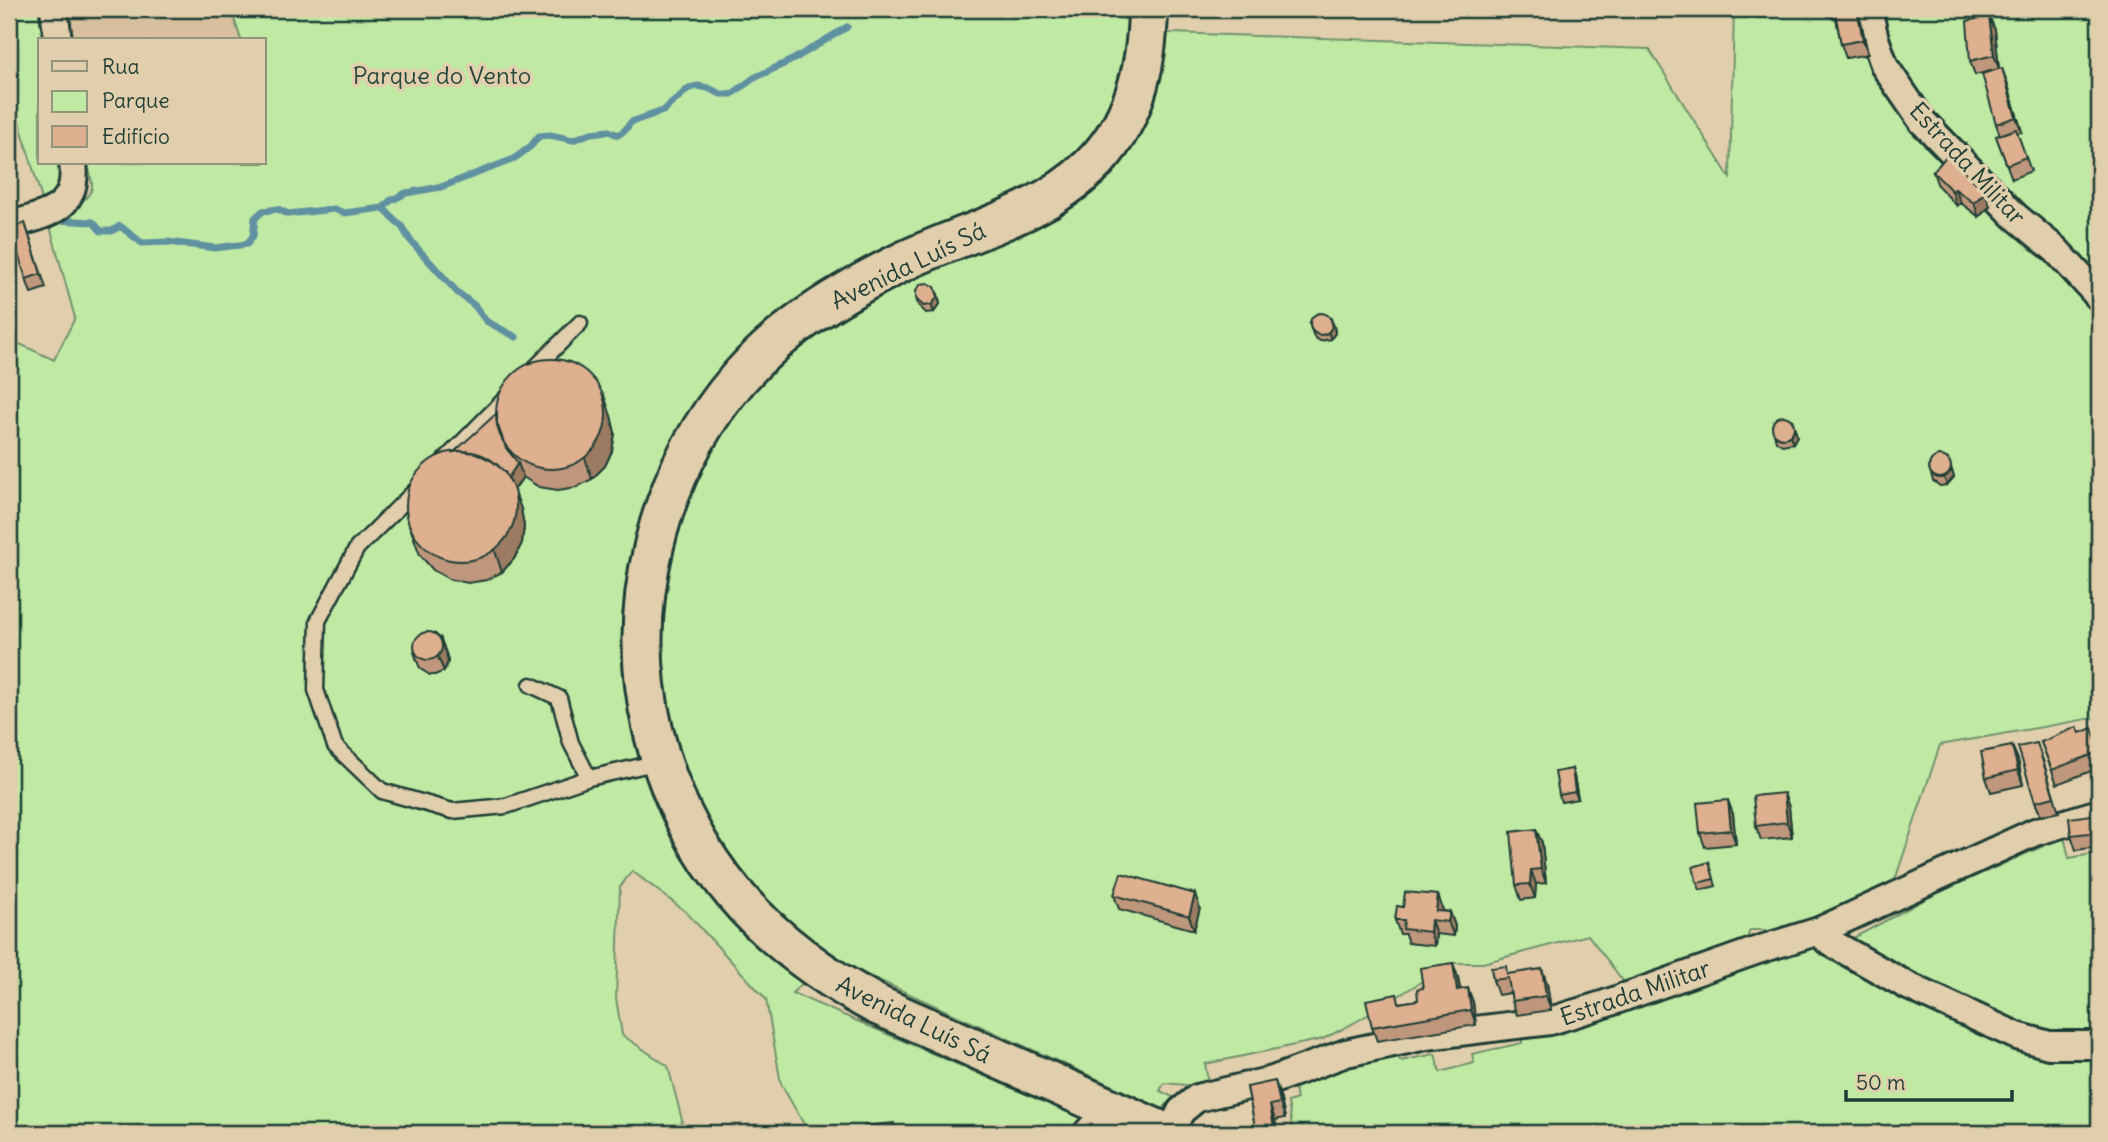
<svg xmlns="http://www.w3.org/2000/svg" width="2108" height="1142" viewBox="0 0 2108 1142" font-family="Delius,sans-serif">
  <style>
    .built { fill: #d8c09f }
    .green { fill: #c0e9a4; stroke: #70936c; stroke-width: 2 }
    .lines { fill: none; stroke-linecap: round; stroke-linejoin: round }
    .stream { stroke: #5f91a1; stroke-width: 7 }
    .lane-casing { stroke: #1f3d34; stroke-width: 19 }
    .street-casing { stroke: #1f3d34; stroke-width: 32 }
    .secondary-casing { stroke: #1f3d34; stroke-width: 44 }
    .lane { stroke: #e1ceac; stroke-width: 14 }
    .street { stroke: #e1ceac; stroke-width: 26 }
    .secondary { stroke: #e1ceac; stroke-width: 38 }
    .wall { fill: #bf977b; stroke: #1f3d34; stroke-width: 2 }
    .shaded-wall { fill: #9b7b64; stroke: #1f3d34; stroke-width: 2 }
    .building { fill: #deb08f; stroke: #1f3d34; stroke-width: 2 }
    .labels { text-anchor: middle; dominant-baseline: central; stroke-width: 7; stroke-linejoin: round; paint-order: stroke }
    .park-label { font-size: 24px; fill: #27463a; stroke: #e1ceac }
    .street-label { font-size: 24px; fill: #1f3d34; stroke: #e1ceac }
  </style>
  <rect width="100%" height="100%" fill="#e1ceac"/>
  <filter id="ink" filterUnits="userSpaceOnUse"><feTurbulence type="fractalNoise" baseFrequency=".0143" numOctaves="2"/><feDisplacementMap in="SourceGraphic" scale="14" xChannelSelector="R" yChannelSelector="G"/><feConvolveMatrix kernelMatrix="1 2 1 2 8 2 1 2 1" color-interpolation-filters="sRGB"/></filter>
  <g filter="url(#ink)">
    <!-- built -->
    <path class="built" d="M66,9H338L264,40H69Z"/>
    <!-- green -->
    <path class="green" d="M9,9H38L43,40H40V163H63L58,192L43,203L9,86Z
      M231,9H959L962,11L1111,15L1170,33L1649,49L1730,178L1734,9H2099V717L1940,745L1893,886L1775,938L1766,930H1750L1748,936L1740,943L1627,986L1588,935L1483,963H1452L1354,1023L1323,1039L1205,1064L1209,1087L1164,1083L1160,1091L1173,1097L1163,1109L830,958L792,993L1082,1118L1077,1129L1067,1133H943L942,1130L892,1133H809L781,1084L766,999L686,912L632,871L620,887L616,998L622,1035L668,1066L682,1120L679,1133H617L597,1127L551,1130L542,1133H9V339L54,360L75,318L48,219C60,214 93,201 92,185C92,178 89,170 87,163H264V40H241Z
      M2064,837L2069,858L2099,853V1032L2028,1036L1848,941L1931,896Z
      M1814,942L2032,1050L2099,1059V1133H1293L1288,1102L1297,1099L1294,1085L1397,1049L1400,1061L1435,1054L1440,1072L1474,1063L1472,1054L1522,1043V1034Z"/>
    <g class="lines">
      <!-- stream -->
      <path class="stream" d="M383,208L402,227L410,240L457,292L475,306L486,321L516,337
        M56,220L93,222L101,231H112L120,226L142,243L168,242L215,248L247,244L253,236L255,218L263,211L278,209L288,214L334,209L344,213L383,208L390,201L406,193L441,187L514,159L531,146L539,136L550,135L573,140L591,133L609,131L618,135L625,130L631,122L663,111L689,88L698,86L708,88L721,94H732L754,78L794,59L847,27"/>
      <!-- lane casing -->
      <g class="lane-casing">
        <path id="lane" d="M532,371L580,323
          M439,466L508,396
          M420,486L357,548L318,621L316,690L335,746L382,791L452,811L506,806L589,778L659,762
          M531,685L559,698L571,743L589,778"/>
      </g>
      <!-- street casing -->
      <g class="street-casing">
        <path id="street" d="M54,9L58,40
          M1868,9L1875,39L1885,67L1922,121L2015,216L2056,250L2099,297
          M9,226C46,213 79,211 73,163
          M1819,931L1828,941L1908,986L2017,1036L2049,1045H2099
          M1087,1133L1101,1117L1105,1107
          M1170,1133L1181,1111L1197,1098L1273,1080L1346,1053L1426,1036L1550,1021L1602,1005L1758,950L1819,931L2035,832L2099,813"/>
      </g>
      <!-- secondary casing -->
      <g class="secondary-casing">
        <path id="secondary" d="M1148,9C1147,68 1134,124 1090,167C1038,217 963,232 900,263C840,293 782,328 738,379C657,473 624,609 653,730C684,859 761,943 877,1005L1166,1133"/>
      </g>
      <!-- lane -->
      <use href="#lane" class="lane"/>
      <!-- street -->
      <use href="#street" class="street"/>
      <!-- secondary -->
      <use href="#secondary" class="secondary"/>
    </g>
    <!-- wall -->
    <path class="wall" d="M1825,9H1857L1861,22L1868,54L1846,58L1841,44L1836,17L1827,16Z
      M1879,9H1899V12L1881,14Z
      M1989,16L1995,30L1999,69L2007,82L2022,132L2017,133L2031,171L2012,179L1996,136L2000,135L1996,124L1994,70L1975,75L1970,61Z
      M1933,172L1990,206L1979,217L1961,203L1957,206L1938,186Z
      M25,223L46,288L31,293L26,279Z
      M938,294L940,304L934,312L926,313L918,305L916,298Z
      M1309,323L1334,326L1335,333L1331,339L1320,341L1314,337Z
      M611,416L615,433L612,451L605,466L592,479L577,487L558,490L539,487L523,477L514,490L521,509L524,526L522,543L514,559L502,572L487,580L468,583L449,579L433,570L420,555L406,516L441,455Z
      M1794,426L1797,436L1793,443L1782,445L1776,441L1774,433Z
      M1951,467L1954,477L1947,485L1940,486L1933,481L1931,474Z
      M414,652L446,653L448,662L444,671L435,675H430L422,670L419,666Z
      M2080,733L2099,748V768L2057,784L2041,742Z
      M2012,746L2018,760L2023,785L1991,792L1986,778Z
      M2042,757L2059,812L2041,816L2035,802Z
      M1572,769L1574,776L1578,799L1561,802L1559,795Z
      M1789,807L1792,837L1761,840L1756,826Z
      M1733,814L1736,844L1705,847L1700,833Z
      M2099,814V847L2076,850L2071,835Z
      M1542,843L1546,883L1536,884L1535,898L1521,900L1516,885Z
      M1709,862L1716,886L1700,890L1697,883Z
      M1114,895L1200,908L1194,930L1119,909Z
      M1438,895L1443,911L1450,912L1455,926L1454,936L1436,934L1435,946L1408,943L1405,934H1400L1395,920L1403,907Z
      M1509,974L1547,983L1551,1010L1517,1015L1512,1001L1511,993L1498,995L1493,980Z
      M1458,977L1460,989L1473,1002L1476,1025L1377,1041L1372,1027L1400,1003L1418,1000L1423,988Z
      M1247,1087L1280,1096L1285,1118L1275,1120L1278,1133H1257Z"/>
    <!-- shaded-wall -->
    <path class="shaded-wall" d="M1857,9L1861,22L1868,54L1863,40Z
      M1989,16L1995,30L1999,69L1994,55Z
      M2002,68L2007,82L2022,132L2016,117Z
      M1955,189L1961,203L1957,206L1952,191Z
      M1985,192L1990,206L1979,217L1974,203Z
      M935,287L940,304L934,312L931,305Z
      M1331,319L1334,326L1335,333L1331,339L1328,332Z
      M604,395L611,416L615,433L612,451L605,466L592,479L585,458Z
      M1792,419L1797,436L1793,443L1790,436Z
      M1948,460L1954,477L1947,485L1944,478Z
      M518,463L523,477L514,490L521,509L524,526L522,543L514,559L502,572L495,551L507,479Z
      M441,639L446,653L448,662L444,671L438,657Z
      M2012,746L2018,760L2023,785L2018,770Z
      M1572,769L1574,776L1578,799L1575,792Z
      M1784,793L1789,807L1792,837L1787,822Z
      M1728,800L1733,814L1736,844L1731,830Z
      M1536,829L1542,843L1546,883L1541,869Z
      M1531,870L1536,884L1535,898L1530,884Z
      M1195,894L1200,908L1194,930L1189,916Z
      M1438,895L1443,910L1441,921L1436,911Z
      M1450,912L1455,926L1454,936L1448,922Z
      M1431,920L1436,934L1435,946L1430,932Z
      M1453,963L1458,977L1462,1004L1457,990Z
      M1542,969L1547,983L1551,1010L1546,996Z
      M1468,988L1473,1002L1476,1025L1471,1010Z
      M1275,1081L1280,1096L1285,1118L1280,1103Z
      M1270,1105L1275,1120L1278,1133H1276L1274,1127Z"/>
    <!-- building -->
    <path class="building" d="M1851,9H1857L1863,40L1841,44L1835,12Z
      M1989,16L1994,55L1970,61L1967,21Z
      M2002,68L2016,117L1996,124L1982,74Z
      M2016,129L2026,157L2007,165L1996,136Z
      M1948,154L1985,192L1974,203L1955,189L1952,191L1933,172Z
      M25,223L41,274L26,279L10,228Z
      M928,283L935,287L938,297L931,305L923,306L916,298V290L921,284Z
      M1310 324a11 11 0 1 1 22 0a11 11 0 1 1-22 0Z
      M496 414a55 55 0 1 1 110 0a55 55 0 1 1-110 0Z
      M497,413V423L506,448L518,463L508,478L505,472L492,461L476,453L459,451L454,452Z
      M1772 427a11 11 0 1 1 22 0a11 11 0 1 1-22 0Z
      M406 506a55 55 0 1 1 110 0a55 55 0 1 1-110 0Z
      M1929 467a11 11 0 1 1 22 0a11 11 0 1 1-22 0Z
      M414 646a14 14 0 1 1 28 0a14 14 0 1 1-28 0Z
      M2077,727L2080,733L2092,728L2099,748V752L2052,770L2041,742Z
      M2037,743L2054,797L2035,802L2018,747Z
      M2012,746L2018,770L1986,778L1981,752Z
      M1572,769L1575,792L1559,795L1555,772Z
      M1784,793L1787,822L1756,826L1753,796Z
      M1728,800L1731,830L1700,833L1697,803Z
      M2099,814V832L2071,835L2069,818Z
      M1536,829L1541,869L1531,870L1530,884L1516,885L1511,832Z
      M1709,862L1714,879L1697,883L1693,867Z
      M1121,873L1195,894L1189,916L1114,895Z
      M1405,892L1438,895L1436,911L1450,912L1448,922L1431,920L1430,932L1403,929L1404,920H1395L1397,906L1403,907Z
      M1453,963L1457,990L1468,988L1471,1010L1372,1027L1366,1000L1397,994L1399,1003L1418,1000L1417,989L1423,988L1420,968Z
      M1506,966L1507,974L1542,969L1546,996L1512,1001L1508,978L1493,980L1491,968Z
      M1275,1081L1280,1103L1270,1105L1274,1127L1256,1131L1247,1087Z
      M894,1123L895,1133H865L864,1126Z"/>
  </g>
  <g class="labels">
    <!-- park labels -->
    <g class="park-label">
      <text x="442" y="75">Parque do Vento</text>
    </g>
    <!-- street labels -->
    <g class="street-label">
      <text transform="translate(1968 163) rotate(47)">Estrada Militar</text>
      <text transform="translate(908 265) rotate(-26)">Avenida Luís Sá</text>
      <text transform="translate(1635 992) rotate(-19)">Estrada Militar</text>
      <text transform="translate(914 1019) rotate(26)">Avenida Luís Sá</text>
    </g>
  </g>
  <!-- margin -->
  <rect width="2108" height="1142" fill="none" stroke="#e1ceac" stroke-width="35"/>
  <rect x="18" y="18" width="2073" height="1107" fill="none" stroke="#1f3d34" stroke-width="2.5" filter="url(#ink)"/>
  <!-- legend -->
  <rect x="38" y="38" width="228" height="126" fill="#e1ceac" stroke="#93947c" stroke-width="2"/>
  <rect x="52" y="61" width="35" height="10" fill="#e1ceac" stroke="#93947c" stroke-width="2"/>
  <text x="102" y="74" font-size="21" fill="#1f3d34">Rua</text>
  <rect x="52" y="91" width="35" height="21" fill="#c0e9a4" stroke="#93947c" stroke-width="2"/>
  <text x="102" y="108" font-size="21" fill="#1f3d34">Parque</text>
  <rect x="52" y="126" width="35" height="21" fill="#deb08f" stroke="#93947c" stroke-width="2"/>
  <text x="102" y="144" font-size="21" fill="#1f3d34">Edifício</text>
  <!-- scale -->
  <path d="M1846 1090v10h166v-10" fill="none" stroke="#1f3d34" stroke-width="3.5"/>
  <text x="1856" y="1090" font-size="21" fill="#1f3d34" stroke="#e1ceac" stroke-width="5" paint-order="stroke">50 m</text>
</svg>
